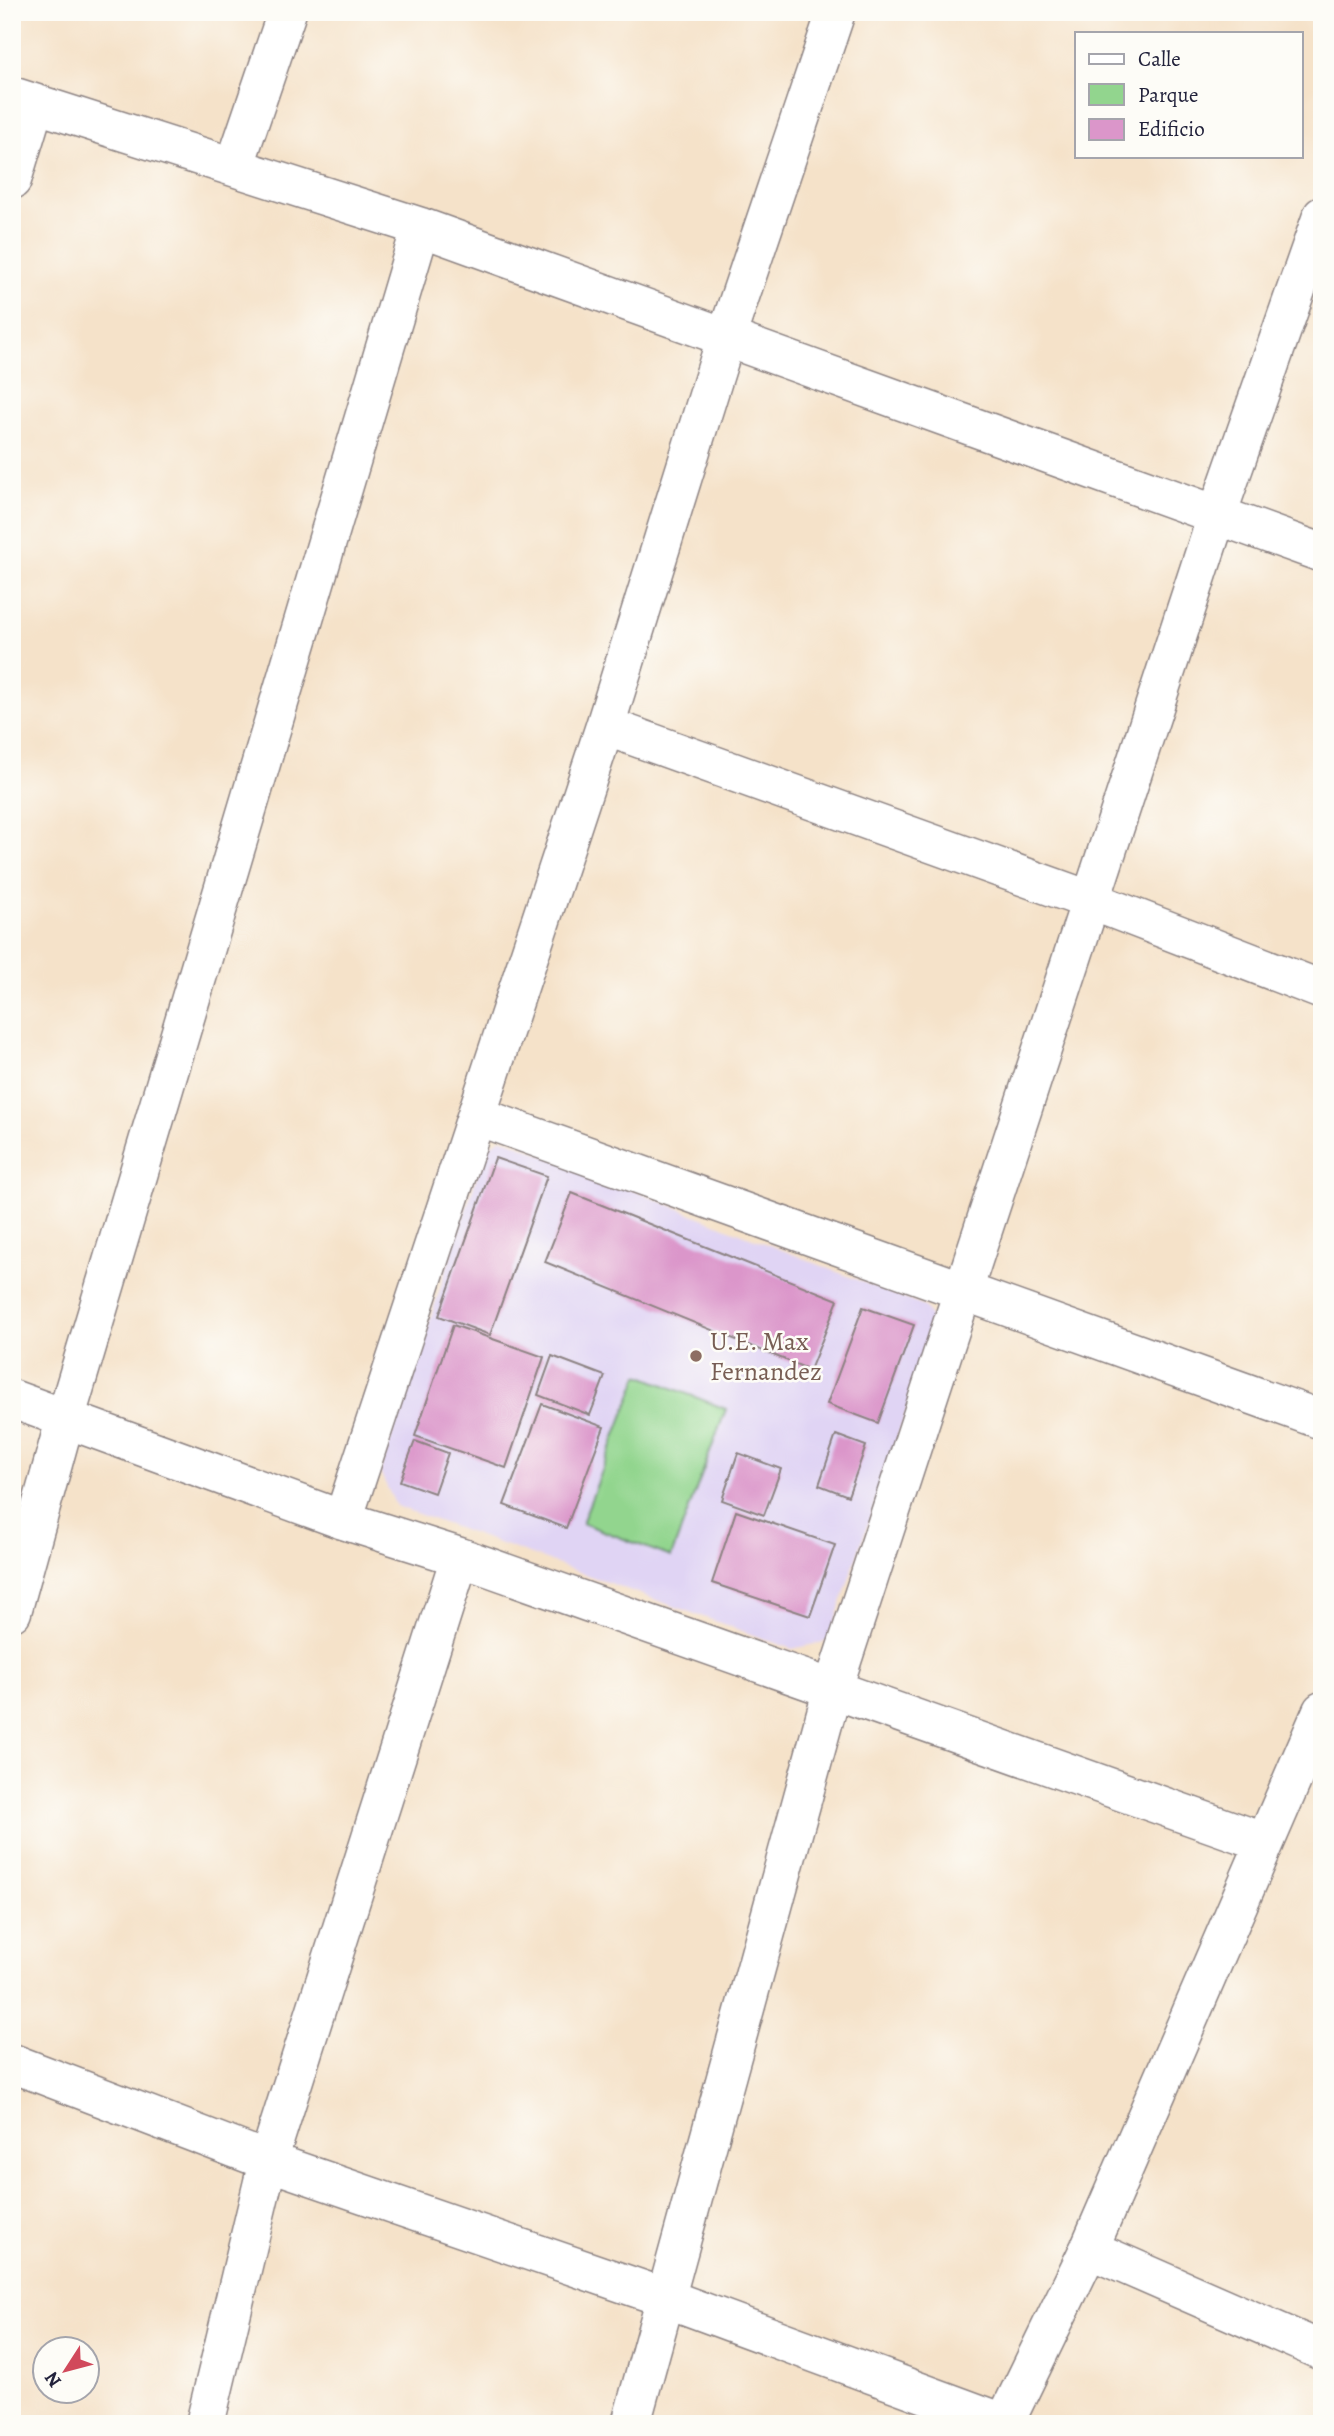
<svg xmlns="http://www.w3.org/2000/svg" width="1334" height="2436" viewBox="0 0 1334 2436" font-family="Alegreya,serif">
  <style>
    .built { fill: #e0d4f4 }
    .green { fill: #92d58e; stroke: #5a7c64; stroke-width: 2 }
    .building { fill: #db96ca }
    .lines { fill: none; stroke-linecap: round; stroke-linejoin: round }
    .minor-casing { stroke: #8c8282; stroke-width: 41 }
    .minor { stroke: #fff; stroke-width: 38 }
    .education-dot { fill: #8d6e63; stroke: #fdfcf7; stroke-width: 2.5 }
    .labels { text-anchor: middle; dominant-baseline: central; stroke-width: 5; stroke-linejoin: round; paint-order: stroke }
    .education-label { font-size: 26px; fill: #785e54; stroke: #fdfcf7; text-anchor: start }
  </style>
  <rect width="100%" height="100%" fill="#fdfcf7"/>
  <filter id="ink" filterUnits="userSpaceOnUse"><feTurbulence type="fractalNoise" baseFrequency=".0143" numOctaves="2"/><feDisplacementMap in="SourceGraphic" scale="14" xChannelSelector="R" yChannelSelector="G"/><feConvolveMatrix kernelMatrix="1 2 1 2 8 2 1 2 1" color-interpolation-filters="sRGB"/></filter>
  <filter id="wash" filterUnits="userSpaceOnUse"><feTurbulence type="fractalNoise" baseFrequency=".00686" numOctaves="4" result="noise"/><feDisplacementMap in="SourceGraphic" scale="28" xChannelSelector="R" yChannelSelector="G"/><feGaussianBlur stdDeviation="1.57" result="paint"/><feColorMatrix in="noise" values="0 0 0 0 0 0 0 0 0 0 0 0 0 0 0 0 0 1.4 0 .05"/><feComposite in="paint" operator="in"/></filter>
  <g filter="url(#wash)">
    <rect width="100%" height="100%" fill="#f5e2c9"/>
    <!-- built -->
    <path class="built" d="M502,1138L925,1307L935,1327L828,1641L792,1649L396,1506L380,1472L486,1148Z"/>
    <!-- green -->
    <path class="green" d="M639,1375L726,1409L671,1557L582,1523Z"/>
    <g id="blocks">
      <!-- building -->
      <path class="building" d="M495,1158L547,1176L490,1335L439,1316Z
        M572,1193L838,1300L810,1370L545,1262Z
        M863,1307L914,1325L878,1423L827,1404Z
        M453,1325L544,1357L506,1468L415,1436Z
        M552,1356L605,1376L590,1415L538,1395Z
        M542,1404L604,1427L566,1528L504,1505Z
        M836,1435L866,1446L848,1496L819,1485Z
        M415,1441L448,1453L434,1493L400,1481Z
        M738,1453L781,1469L764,1515L722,1500Z
        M736,1511L835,1545L810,1616L712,1583Z"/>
    </g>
  </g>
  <g filter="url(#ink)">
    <use href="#blocks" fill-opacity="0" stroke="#8c8282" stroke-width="2"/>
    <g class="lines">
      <!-- minor casing -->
      <g class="minor-casing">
        <path id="minor" d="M12,96L421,227L1322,553
          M235,165L287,12
          M12,180L35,104
          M605,726L1092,901L1322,990
          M477,1116L1322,1420
          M12,1399L343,1520L460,1557L1264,1842
          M343,1520L605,726L727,335L836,12
          M12,1612L65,1420L421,227
          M12,2063L268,2161L663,2297L1004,2423
          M1089,2249L1322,2351
          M205,2424L268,2161L460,1557
          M631,2424L832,1691L1217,515L1322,216
          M1004,2424L1089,2249L1322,1711"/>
      </g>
      <!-- minor -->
      <use href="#minor" class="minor"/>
    </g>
  </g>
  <!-- markers -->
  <circle class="education-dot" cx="696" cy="1356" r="7"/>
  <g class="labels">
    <!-- education labels -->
    <g class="education-label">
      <text x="710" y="1341">U.E. Max<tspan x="710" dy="30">Fernandez</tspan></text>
    </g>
  </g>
  <!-- margin -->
  <rect width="1334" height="2436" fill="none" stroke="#fdfcf7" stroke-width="42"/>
  <!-- legend -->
  <rect x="1075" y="32" width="228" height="126" fill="#fdfcf7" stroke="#a5a5ac" stroke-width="2"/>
  <rect x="1089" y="54" width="35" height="10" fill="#ffffff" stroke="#a5a5ac" stroke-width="2"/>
  <text x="1138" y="66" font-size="21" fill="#22223b">Calle</text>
  <rect x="1089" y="84" width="35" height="21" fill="#92d58e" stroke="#a5a5ac" stroke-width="2"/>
  <text x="1138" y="102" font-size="21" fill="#22223b">Parque</text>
  <rect x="1089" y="119" width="35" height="21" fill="#db96ca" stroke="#a5a5ac" stroke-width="2"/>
  <text x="1138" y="136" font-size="21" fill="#22223b">Edificio</text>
  <!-- north arrow -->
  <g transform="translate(66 2370) rotate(234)"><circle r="33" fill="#fdfcf7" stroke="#a5a5ac" stroke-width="2"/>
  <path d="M0-5L12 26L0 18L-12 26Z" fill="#d1495b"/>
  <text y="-10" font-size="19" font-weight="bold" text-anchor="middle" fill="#22223b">N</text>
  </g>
</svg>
